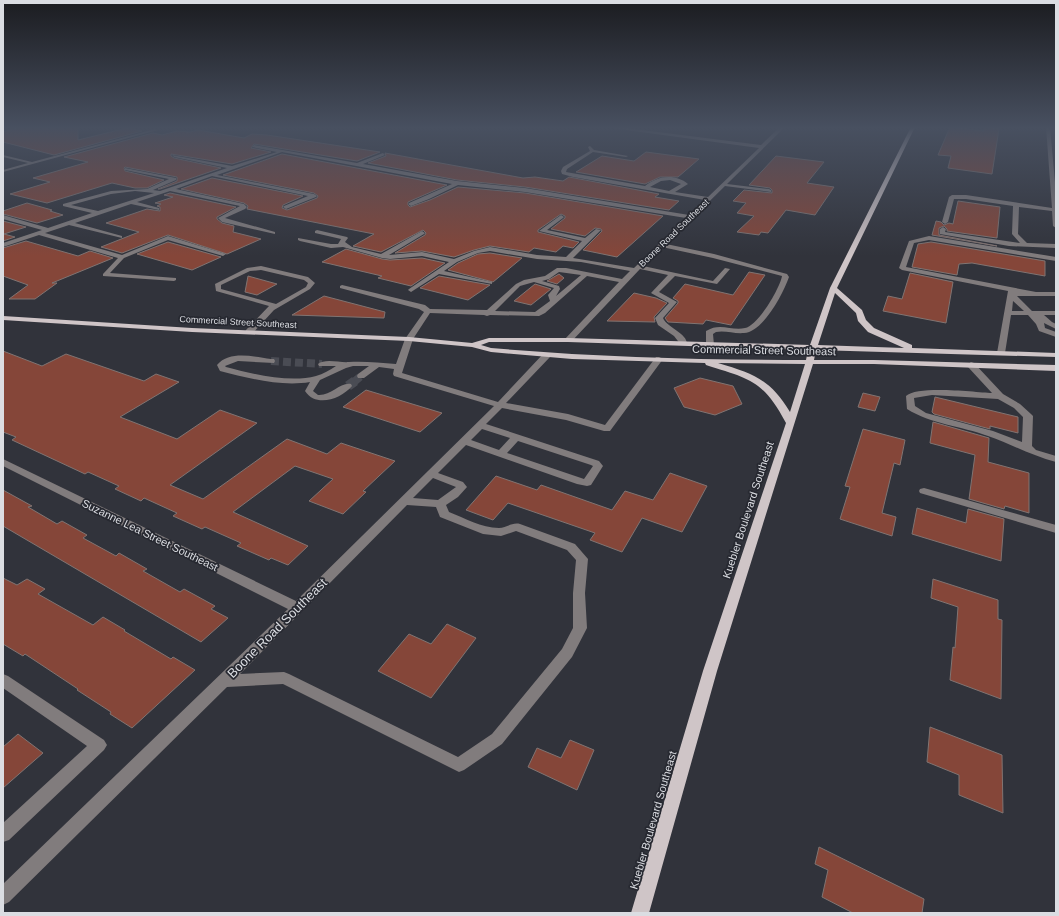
<svg xmlns="http://www.w3.org/2000/svg" width="1059" height="916" viewBox="0 0 1059 916" font-family="Arial,sans-serif">
  <style>
    .building { fill: #854639; stroke: #807472 }
    .lines { fill: none; stroke-linecap: round; stroke-linejoin: round }
    .minor-tunnel-far1 { stroke: #4a4c54; stroke-width: 8; stroke-dasharray: 8 4; stroke-linecap: butt }
    .minor-tunnel { stroke: #4a4c54; stroke-width: 10; stroke-dasharray: 10 5; stroke-linecap: butt }
    .minor { fill: #817c7d; fill-rule: evenodd }
    .major { fill: #cfc5c7; fill-rule: evenodd }
    .labels { text-anchor: middle; dominant-baseline: central; stroke-width: 3.5; stroke-linejoin: round; paint-order: stroke }
    .far-street-label { font-size: 9px; fill: #dbdde2; stroke: #272931 }
    .street-label { font-size: 11px; fill: #dbdde2; stroke: #272931 }
    .near-street-label { font-size: 13px; fill: #dbdde2; stroke: #272931 }
  </style>
  <rect width="100%" height="100%" fill="#31333b"/>
  <!-- building -->
  <path class="building" d="M20,127H78V140L127,128L142,131L54,155L3,142V132Z
    M950,127L984,131V127L999,129L992,174L948,168L951,156L938,155Z
    M198,130L244,138L252,134L267,135L380,152L357,161L254,144L251,148L271,152L232,164L171,154V156L174,158L221,168L160,189H158L177,181V177L125,167L124,168L125,171L164,180L147,188H135L112,183L47,203L10,194L50,182L33,178L88,162L64,157L153,133L162,135L177,131L190,132Z
    M646,152L699,159L678,177H660L645,184L576,172L602,156L634,161Z
    M385,153L523,178L535,177L563,181L569,177L659,194L655,197L679,201L669,210L525,187L457,180L368,163L386,156Z
    M282,154L447,185L408,202V205L410,207L430,200L458,187L525,193L663,216L617,257L583,250L602,231L601,229L595,228L585,236L551,229L565,218V216L561,214L538,230V232L579,242L573,248L563,246L556,252L534,248L529,252L490,246L474,250L454,257L422,251L395,253L425,235L426,233L423,230L381,252L353,246L374,234L247,209L248,206L244,203L181,189L212,178L303,196L283,205L282,208L287,210L317,198L318,196L314,193L223,175Z
    M776,156L824,162L807,183L834,187L815,215L786,210L768,233L761,232L759,235L737,232L754,216L737,213L746,203L733,201L744,190L772,193V190L770,188L749,185Z
    M170,193L236,207L217,217V219L222,223L234,226L233,232L261,239L227,254L168,235L122,253L101,247L139,232L106,223L147,209L160,211V207L157,206L161,204L155,203L173,197L164,195Z
    M958,201L1000,207L997,238L947,231V229L944,226L939,228V235L997,246L932,235L936,221L941,222L944,225L949,223L953,224Z
    M27,203L52,210L50,211L63,215L37,223L3,214V211Z
    M3,221L26,227L4,234L15,237L3,241Z
    M26,241L78,256L90,251L113,258L52,283H57L35,299H9L28,285L3,276V248Z
    M168,242L221,257L192,270L137,254Z
    M931,242L1045,261V276L972,263L959,264L957,275L912,267L918,244Z
    M346,249L382,259L390,260L422,258L445,263L411,286L378,278L382,276L322,262Z
    M490,253L522,258L493,282L448,270L458,263L478,254Z
    M749,272L765,275L731,325L706,320L703,324L668,322L665,318L678,303V301L673,298L685,284L733,295Z
    M910,273L953,282L946,323L883,311L888,296L902,299Z
    M559,274L564,278L557,284L547,281Z
    M248,276L277,284L257,295L245,292Z
    M439,276L490,285L468,300L420,288Z
    M535,284L551,289L531,305L514,301Z
    M634,293L656,298L667,303L654,317L655,322L607,321Z
    M324,296L385,312L384,318L292,315Z
    M3,351L42,366L66,354L144,381L156,374L179,382L120,417L177,439L220,410L257,423L170,485L203,499L287,439L327,454L341,443L395,461L363,491L366,492L343,514L309,501L333,479L295,466L233,512L308,546L288,565L271,558L269,560L237,546L241,543L205,527L202,529L173,516L177,513L144,498L141,501L115,489L119,486L88,472L85,474L12,440L16,437L3,432Z
    M700,378L733,386L742,404L715,415L684,407L674,388Z
    M366,390L442,413L420,432L343,407Z
    M863,393L880,397L875,411L858,407Z
    M935,397L1018,417V433L990,426V429L934,414L932,412Z
    M933,422L989,438L988,462L1029,473V513L1005,506L1004,509L969,499L975,455L930,443Z
    M863,429L905,440L900,465L894,463L882,513L896,517L892,536L840,519L850,487L845,486Z
    M670,473L707,486L682,532L642,518L622,552L590,540L595,533L508,503L493,520L466,510L496,476L537,490L541,485L612,510L625,491L653,500Z
    M3,490L32,506L28,507L57,524L62,521L87,535L83,538L116,556L119,553L147,569L143,571L180,592L184,589L215,606L211,609L228,618L201,642L3,526Z
    M917,508L966,523L968,509L1004,519L1001,561L912,534Z
    M3,578L17,585L27,579L45,589L38,594L93,625L103,617L125,630L124,631L171,659L173,657L195,670L132,728L110,714L111,712L77,690L78,689L25,654L23,656L3,644Z
    M933,579L998,600V619L1002,620L1001,699L950,680L953,647L955,648L958,607L931,598Z
    M447,624L476,638L431,698L378,671L409,634L431,644Z
    M930,727L1002,755L1003,813L959,795V775L927,762Z
    M18,734L43,753L3,788V747Z
    M570,740L594,750L577,790L528,767L537,748L561,758Z
    M819,847L924,899L922,913H853L822,897L828,870L815,864Z"/>
  <g class="lines">
    <!-- minor-tunnel-far1 -->
    <path class="minor-tunnel-far1" d="M271,361L322,364
      M354,382L361,376"/>
    <!-- minor-tunnel -->
    <path class="minor-tunnel" d="M348,386L355,381"/>
    <!-- minor -->
    <path class="minor" d="M604,127H618L761,145L780,127H785L727,184L769,189L771,190V192L725,186L666,244L714,254L787,274L789,277C783,294 763,332 744,333C734,334 725,330 716,332L713,334L714,345L710,347L706,345V331C720,322 731,331 745,328C758,326 780,288 782,276L713,258L662,247L643,266L713,281L725,268L730,269L717,284L675,276L659,292L677,302L663,318C667,328 688,333 687,345H681L674,336L658,325L655,318L669,303L651,293L668,275L640,269L571,342H565L564,340L619,282L587,276L545,313L539,316L490,315L487,316L484,315L430,313L413,339L402,373L498,402L544,353H550V357L506,403L568,414L605,425L656,357H659L663,359L610,431H604L566,420L502,408L486,424L599,461L603,466L591,485L587,486L577,484L466,445L438,473L463,482L467,487L458,497L446,505L449,512C465,518 481,528 499,528C506,528 512,522 520,524L575,544L588,559L585,593L587,628L572,657L502,744L464,770L459,772L283,684L227,687L9,902L3,905V884L288,609L3,466V459L296,601L494,406L394,376L393,374L394,369L379,367L364,378H358L357,376L358,374L369,366H353L346,368L320,380L313,391L318,395C331,396 340,382 351,384L352,386C341,399 316,408 305,391L310,382C281,387 248,378 220,371L217,365C230,350 254,357 271,359H274L275,361L274,363L238,361L225,366L226,367C252,374 290,383 316,376C323,374 330,370 336,366H319L318,364C325,358 340,363 349,362C365,361 380,363 396,364L405,339L424,312L419,309L340,288V286L342,285L425,305L430,309L487,310L516,284L524,280L545,276L557,268H566L622,279L630,271L581,262L537,259L490,251L478,253L457,262L444,271L492,282V284L439,274L411,292L408,290L409,289L449,262L422,256L390,259L382,258L343,247L331,248L300,241L298,240V238L331,244H338L341,239L315,233V231L317,230L347,237L348,238L345,242L352,247L381,254L422,231L425,233L424,234L389,255L422,252L454,259L474,251L490,247L537,255L566,257L582,241L539,231L561,215L564,217L563,218L547,230L585,238L596,229L601,230L573,258L634,268L686,218L525,192L458,185L429,199L411,206L409,205V203L452,184L282,152L217,175L314,194L317,196L316,197L286,209L283,207L284,206L308,196L212,176L176,189L244,204L247,207L245,209L225,218L275,232V234L222,222L218,218L240,206L170,191L137,202L159,208V210L131,204L75,223L122,236V238L69,225L45,233L122,255L168,236L226,254L223,256L168,240L124,258L110,273L176,278V280L174,281L103,276V274L118,258L39,235L3,247V243L42,230L3,219V215L48,228L92,213L63,206V204L111,191L147,189L169,179L125,170V168L176,178V180L153,190L160,191L227,168L174,157L172,155L232,166L277,152L252,147L254,145L357,163L383,153L385,155L363,164L457,181L525,188L689,215L705,200L573,177L562,174L561,171L563,167L590,151L588,147L590,146L594,150L628,156L626,157L593,152L567,169L566,172L645,186C657,176 675,173 688,184L675,192L708,197L759,148ZM670,180L681,184L669,191L650,187L661,181ZM135,191L154,193L98,211L71,205L111,194ZM559,272L581,275L556,296L560,289L559,286L542,281L549,279ZM534,282L554,288L548,295L550,301L535,312L495,311L520,286ZM482,429L510,438L499,450L471,440ZM518,441L591,465L593,466L584,479L507,453ZM433,478L456,487L438,500L413,498ZM407,505L436,507L440,517L483,534L501,536L516,531L567,550L576,560L573,593V628L562,649L492,734L458,757L289,674L284,672L240,674Z
      M1046,127H1050L1056,193V228L1053,226L1052,211L1019,207L1018,234L1027,243L1056,244V248L1009,246L940,234V229L943,227L946,229L945,232L1020,243L1012,234L1013,206L966,199H954L948,222L945,224L942,222L949,197L952,195H966L1052,208Z
      M155,129L158,130L3,172V170L28,163L3,157V155L32,162Z
      M929,236L1056,257V261L929,240L914,243L906,267L1036,292H1056V296H1017L1032,311H1056V315H1044L1052,322L1056,324V329L1044,323L1045,328L1056,332V337L1039,331L1036,324L1028,315H1011L1005,353L1004,355H998L997,353L1008,291L902,270L899,268L909,241ZM1013,301L1024,311H1012Z
      M261,266L308,277L315,283L310,289L274,310L252,334H249L245,332L246,330L269,306L216,291L215,284L247,268ZM261,270L304,280L308,283L306,287L276,304L221,289V285L250,271Z
      M971,362L974,363L1003,394L1020,404L1031,414L1033,416L1032,446L1036,450L1056,456V462C1032,456 1011,444 988,436C961,426 931,424 907,409L906,396C917,385 975,392 992,393L968,367L967,365ZM932,395L998,399L1014,408L1023,417L1022,442L993,431L926,413L915,406L914,398Z
      M924,488L1056,525V533L920,493L919,491L920,489Z
      M3,674L8,676L104,740L107,745L104,750L9,840L3,842V823L87,746L3,688Z"/>
    <!-- major -->
    <path class="major" d="M911,127H915L837,288L862,310L866,320L874,328L912,345V348L1056,353V357L816,350L814,360H874L1056,365V371L874,364H813L717,671L649,913H631L703,671L786,423C763,380 750,379 706,365L705,363L572,359L491,352L472,347L409,341L192,332L3,320V316L192,328L409,337L472,343L489,338H568L810,345L830,288ZM835,293L856,313L858,321L868,332L904,348L818,345ZM489,342H568L808,350L806,360C701,360 596,357 491,348L481,345ZM718,363L805,364L790,412C770,379 754,374 718,363Z"/>
  </g>
  <!-- sky -->
  <linearGradient id="sky" x2="0" y2="1"><stop stop-color="#1b1c20"/><stop offset="0.5" stop-color="#485060"/><stop offset="1" stop-color="#485060" stop-opacity="0"/></linearGradient>
  <rect width="1059" height="256" fill="url(#sky)"/>
  <g class="labels">
    <!-- far-street labels -->
    <g class="far-street-label">
      <text transform="translate(674 233) rotate(-44)">Boone Road Southeast</text>
      <text transform="translate(238 322) rotate(3)">Commercial Street Southeast</text>
    </g>
    <!-- street labels -->
    <g class="street-label">
      <text transform="translate(764 350) rotate(1)">Commercial Street Southeast</text>
      <text transform="translate(748 510) rotate(-72)">Kuebler Boulevard Southeast</text>
      <text transform="translate(150 535) rotate(26)">Suzanne Lea Street Southeast</text>
      <text transform="translate(653 820) rotate(-74)">Kuebler Boulevard Southeast</text>
    </g>
    <!-- near-street labels -->
    <g class="near-street-label">
      <text transform="translate(277 628) rotate(-45)">Boone Road Southeast</text>
    </g>
  </g>
  <!-- border -->
  <rect width="1059" height="916" fill="none" stroke="#dbdde2" stroke-width="8"/>
</svg>
